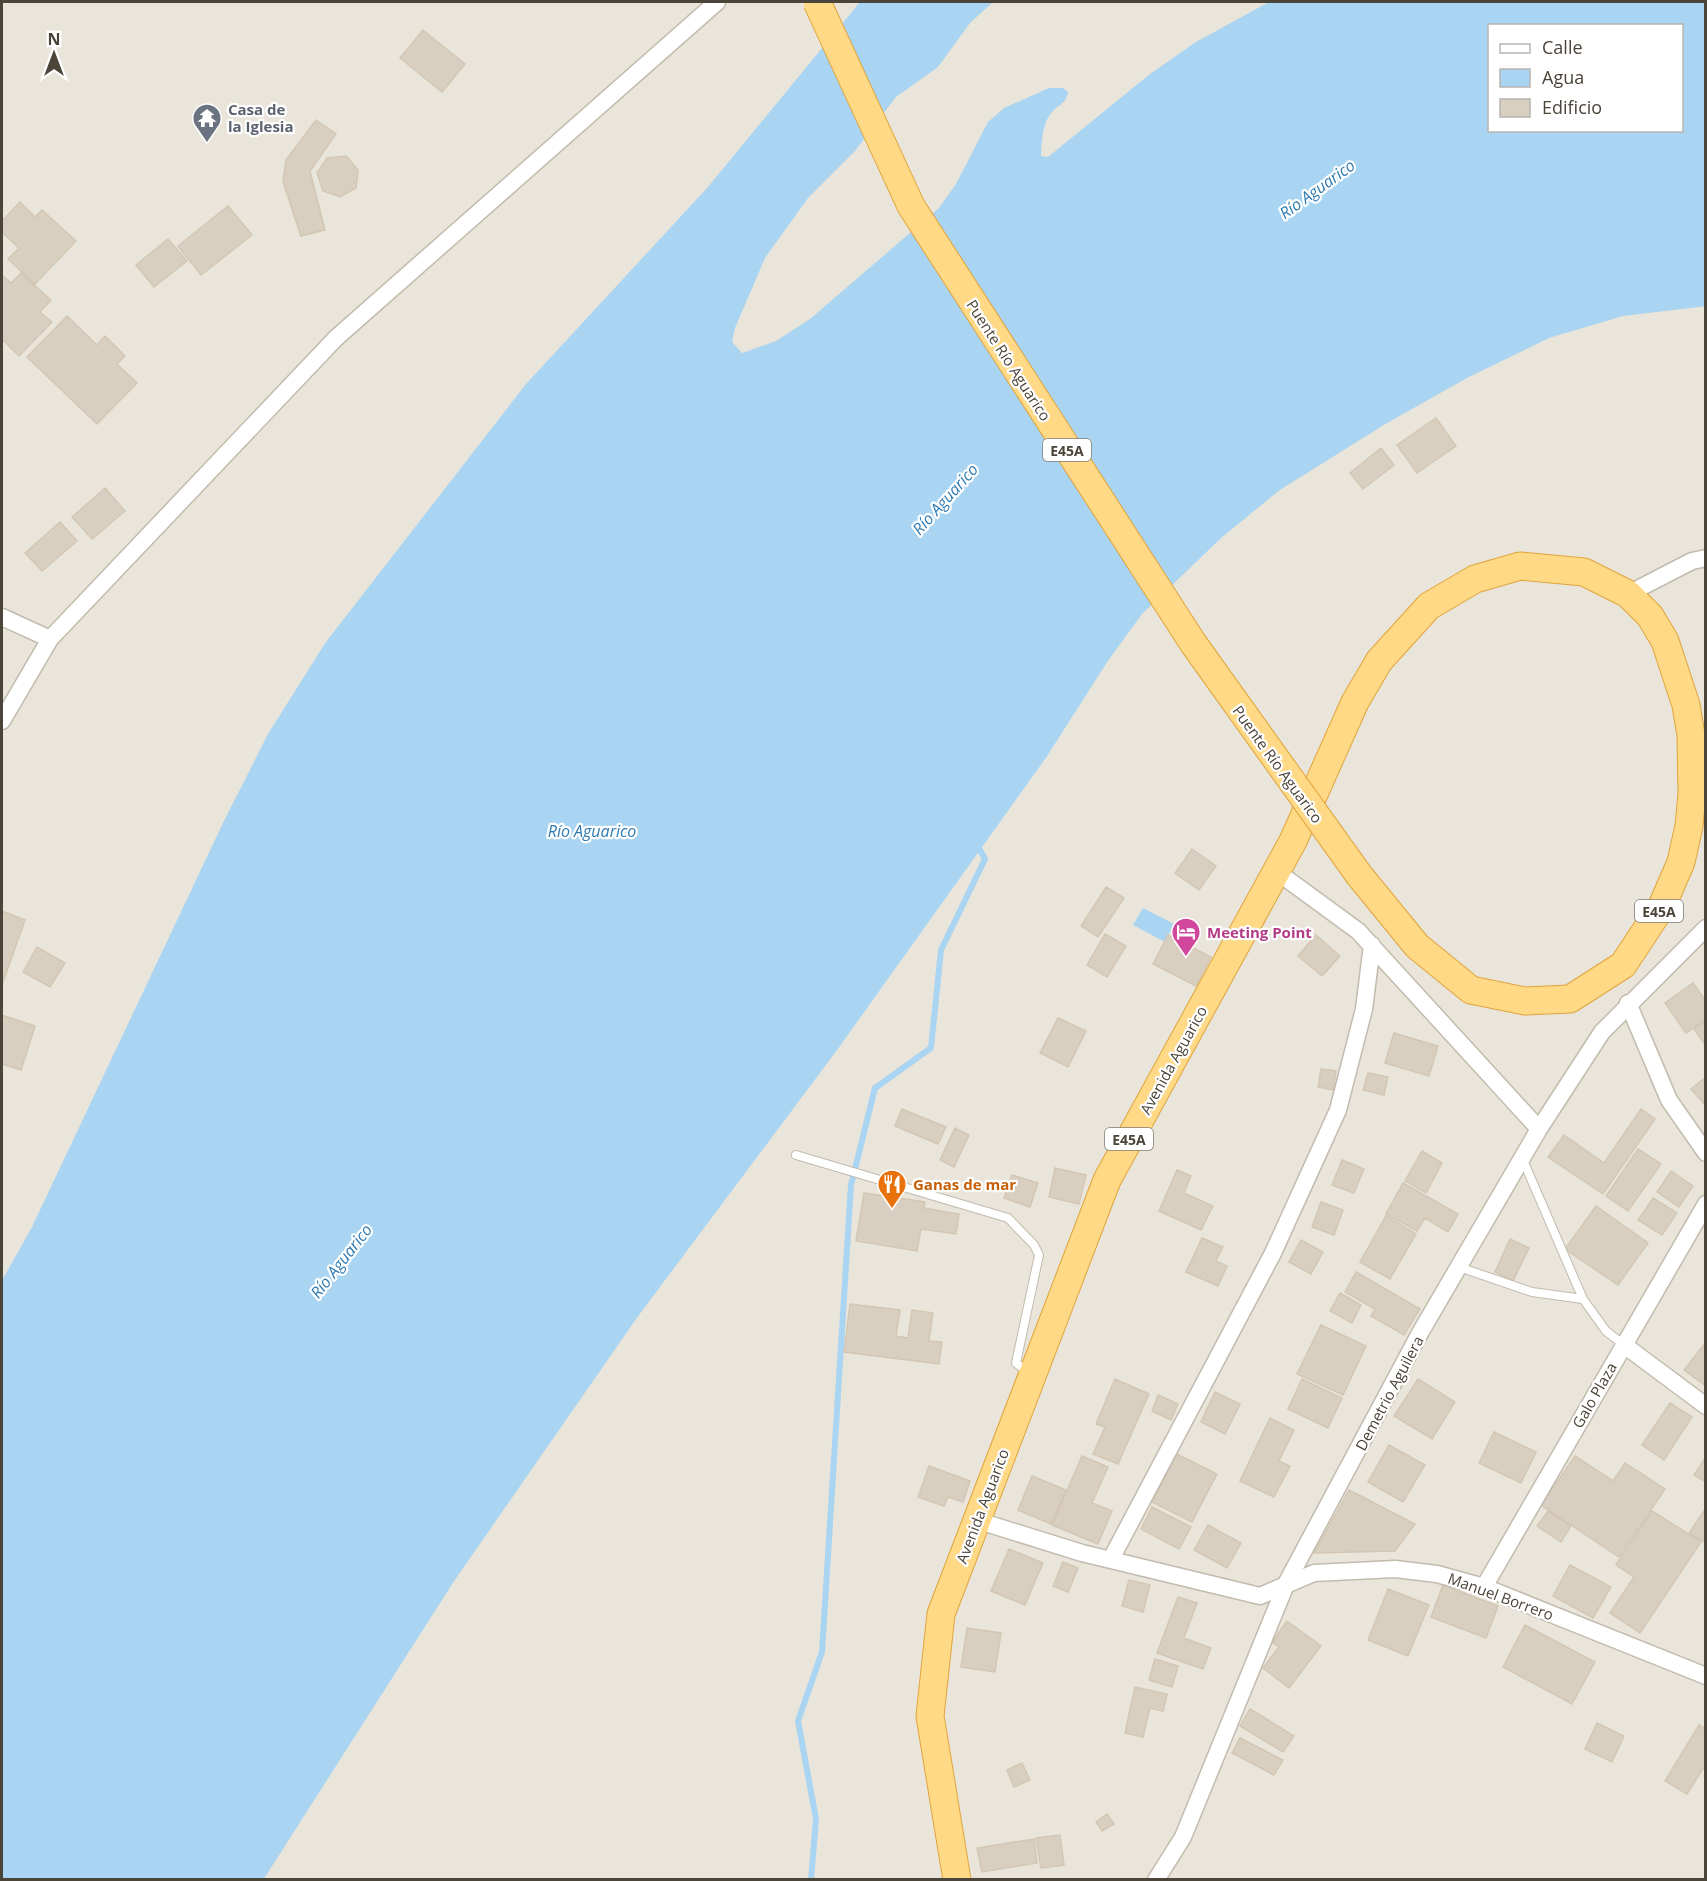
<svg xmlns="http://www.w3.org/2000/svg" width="1707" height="1881" viewBox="0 0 1707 1881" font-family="'Open Sans',sans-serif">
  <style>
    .residential { fill: #eae5da; fill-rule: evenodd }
    .water { fill: #a9d4f2; fill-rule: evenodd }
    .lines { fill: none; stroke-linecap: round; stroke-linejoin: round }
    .stream { stroke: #a9d4f2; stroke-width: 6 }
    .river { stroke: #a9d4f2; stroke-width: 34 }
    .building { fill: #d8cfc1; stroke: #d3c7b4; stroke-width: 1.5 }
    .service-casing { stroke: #c2bbae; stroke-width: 10 }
    .minor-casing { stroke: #c2bbae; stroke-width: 19 }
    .trunk-casing { stroke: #e0a43c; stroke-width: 29 }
    .service { stroke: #fff; stroke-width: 8 }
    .minor { stroke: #fff; stroke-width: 16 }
    .trunk { stroke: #ffd985; stroke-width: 27 }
    .trunk-bridge-casing { stroke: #e0a43c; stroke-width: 29; stroke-linecap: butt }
    .trunk-bridge { stroke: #ffd985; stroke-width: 27 }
    .labels { text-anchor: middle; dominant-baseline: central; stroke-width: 4.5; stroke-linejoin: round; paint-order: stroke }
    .shield { fill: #fff; stroke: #817c74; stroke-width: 1.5 }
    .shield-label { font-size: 14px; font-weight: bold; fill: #4b4439 }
    .worship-label { font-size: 15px; font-weight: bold; fill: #5b616d; stroke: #fff; text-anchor: start }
    .street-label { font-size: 15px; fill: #4b4439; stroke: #fff }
    .hotel-label { font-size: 15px; font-weight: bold; fill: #b23c85; stroke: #fff; text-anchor: start }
    .food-label { font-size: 15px; font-weight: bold; fill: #c56008; stroke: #fff; text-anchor: start }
    .water-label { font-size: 16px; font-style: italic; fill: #2e7ab2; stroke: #fff }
  </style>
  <rect width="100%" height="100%" fill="#f6f3ec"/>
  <!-- residential -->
  <path class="residential" d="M2,2H1705V1879H2ZM1490,26H1682V130H1490Z"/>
  <!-- water -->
  <path class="water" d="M882,2H993L970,23L938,67L896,97L855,151L808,198L765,258L735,328L732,342L742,353L776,341L810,319L939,208L956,184L988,122L1004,108L1049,88H1063L1068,92C1066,103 1061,103 1054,110C1042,121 1042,141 1041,156L1048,157L1150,74L1196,42L1269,2H1705V289L1621,299L1543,322L1459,363L1374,411L1270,476L1210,525L1129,603L1094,651L1032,748L824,1039L623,1308L439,1573L243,1879L2,1880V1315L47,1235L238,831L283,742L339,653L539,395L720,199ZM1490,26H1682V130H1490Z
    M1143,908L1174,924L1165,942L1133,925Z"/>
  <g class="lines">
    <!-- stream -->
    <path class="stream" d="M811,1880L816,1819L798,1721L822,1652L851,1185L875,1088L931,1048L941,950L985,859L967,827"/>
    <!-- river -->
    <path class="river" d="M2,1315L47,1235L238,831L283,742L339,653L539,395L720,199L882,2
      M243,1880L439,1573L623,1308L824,1039L1032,748L1094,651L1129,603L1210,525L1270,476L1374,411L1459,363L1543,322L1621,299L1706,289"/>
  </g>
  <!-- building -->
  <path class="building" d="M423,30L465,64L442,92L400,58Z
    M316,120L336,134L310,171L325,230L301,236L283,182L286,160Z
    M346,156L358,170L356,188L340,197L323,191L317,173L327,158Z
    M20,202L35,217L42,210L76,241L35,284L8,259L19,248L2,232V221Z
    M228,206L252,235L201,275L178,246Z
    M168,239L187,261L154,287L136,265Z
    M21,273L51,300L40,312L52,322L19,356L2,339V275L11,283Z
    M67,316L97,345L105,336L125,356L117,364L137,383L97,424L27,357Z
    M1436,418L1456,446L1417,473L1397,445Z
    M1381,448L1394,465L1363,489L1350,473Z
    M105,488L125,511L92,539L72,517Z
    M60,522L77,541L42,571L25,553Z
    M1192,849L1216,866L1199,890L1175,873Z
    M1106,887L1124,898L1098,937L1081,926Z
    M2,911L25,920L2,985Z
    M1105,934L1126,946L1107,977L1087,965Z
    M1168,935L1211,957L1196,986L1153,964Z
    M1316,935L1340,956L1322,976L1298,956Z
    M37,947L65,963L50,987L23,972Z
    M1693,983L1706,1001V1019L1686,1033L1665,1003Z
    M2,1015L35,1026L21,1070L2,1064Z
    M1058,1018L1086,1031L1068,1067L1040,1053Z
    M1706,1021V1046L1694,1029Z
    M1394,1033L1438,1046L1429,1076L1385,1063Z
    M1321,1069L1336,1071L1333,1090L1318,1087Z
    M1368,1073L1388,1077L1384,1095L1363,1090Z
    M1706,1077V1106L1691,1089Z
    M902,1109L946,1127L938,1144L895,1126Z
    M1641,1109L1655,1119L1603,1194L1548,1157L1564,1135L1604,1163Z
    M955,1128L969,1135L954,1167L940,1160Z
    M1638,1149L1661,1164L1628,1211L1606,1196Z
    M1422,1151L1442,1163L1426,1193L1405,1181Z
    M1342,1160L1364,1169L1354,1193L1332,1185Z
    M1055,1168L1086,1175L1079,1204L1049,1197Z
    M1177,1170L1191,1176L1184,1193L1213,1206L1201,1230L1159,1211Z
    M1671,1171L1693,1186L1679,1207L1657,1192Z
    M1012,1175L1038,1183L1030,1207L1004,1198Z
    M1403,1183L1458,1214L1448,1232L1425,1218L1417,1231L1386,1214Z
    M864,1193L925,1202L924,1208L959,1214L956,1234L921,1229L917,1251L856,1241Z
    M1653,1198L1677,1213L1662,1235L1638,1220Z
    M1321,1202L1343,1210L1334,1235L1312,1227Z
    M1596,1206L1648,1243L1618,1285L1565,1249Z
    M1386,1216L1416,1234L1390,1279L1360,1262Z
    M1202,1238L1223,1247L1216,1261L1227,1266L1218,1286L1186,1272Z
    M1510,1239L1529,1248L1513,1281L1495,1272Z
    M1301,1240L1323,1252L1311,1274L1289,1262Z
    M1356,1272L1420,1309L1404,1335L1371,1316L1375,1309L1345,1292Z
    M1340,1293L1361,1305L1352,1323L1330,1311Z
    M850,1304L900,1310L896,1336L908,1338L912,1310L933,1313L929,1341L942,1342L939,1364L844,1352Z
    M1321,1325L1366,1346L1343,1395L1297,1374Z
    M1706,1342V1386L1684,1370Z
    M1115,1379L1149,1394L1118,1464L1093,1454L1105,1427L1096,1424Z
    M1302,1379L1342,1398L1328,1428L1288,1409Z
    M1418,1379L1455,1402L1432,1439L1394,1416Z
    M1215,1392L1240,1404L1225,1434L1201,1422Z
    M1158,1395L1178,1404L1171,1420L1152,1411Z
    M1670,1403L1692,1417L1664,1460L1642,1445Z
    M1270,1418L1294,1430L1279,1461L1290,1466L1274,1497L1240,1481Z
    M1494,1432L1536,1452L1521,1483L1479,1463Z
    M1389,1445L1425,1465L1403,1502L1368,1482Z
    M1177,1454L1217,1474L1192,1522L1152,1502Z
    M1082,1456L1108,1467L1092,1503L1112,1511L1098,1544L1052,1525Z
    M1575,1456L1613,1481L1625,1463L1665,1489L1619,1557L1541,1505Z
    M1706,1457V1482L1694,1475Z
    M929,1466L970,1481L963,1502L948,1497L944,1506L918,1497Z
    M1032,1476L1066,1490L1051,1524L1018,1510Z
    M1349,1490L1415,1524L1395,1551L1314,1553Z
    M1152,1507L1191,1527L1179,1549L1141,1529Z
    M1706,1508V1543L1689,1533Z
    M1548,1511L1571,1526L1561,1542L1537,1526Z
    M1652,1511L1701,1542L1640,1633L1610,1613L1634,1577L1616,1565Z
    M1208,1525L1241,1543L1227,1568L1194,1550Z
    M1009,1549L1043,1563L1025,1605L991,1591Z
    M1063,1562L1078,1568L1068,1592L1053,1586Z
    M1570,1565L1611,1587L1593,1618L1553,1596Z
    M1129,1580L1150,1585L1143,1612L1122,1606Z
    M1443,1585L1498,1606L1486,1638L1431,1617Z
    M1388,1589L1429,1605L1408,1656L1368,1640Z
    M1178,1597L1197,1603L1184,1638L1211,1648L1203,1669L1157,1653Z
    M1287,1621L1321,1646L1289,1688L1263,1668L1279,1647L1272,1642Z
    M1525,1625L1595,1662L1572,1704L1503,1667Z
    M967,1628L1001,1633L995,1672L961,1667Z
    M1155,1659L1178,1666L1172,1687L1149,1680Z
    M1135,1687L1167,1694L1163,1711L1150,1708L1143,1737L1125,1733Z
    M1250,1709L1294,1736L1283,1752L1240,1726Z
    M1597,1723L1624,1736L1612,1762L1585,1749Z
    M1699,1725L1706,1729V1764L1687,1794L1665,1781Z
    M1240,1738L1283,1760L1274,1775L1232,1753Z
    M1022,1763L1030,1780L1014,1787L1007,1770Z
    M1107,1814L1114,1824L1102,1831L1096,1822Z
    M1060,1835L1064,1865L1041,1868L1036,1838Z
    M1034,1839L1037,1863L982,1872L977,1848Z"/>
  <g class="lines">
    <!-- service casing -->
    <g class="service-casing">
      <path id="service" d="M796,1155L1008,1218L1034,1245L1039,1255L1016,1363L1029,1373
        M1523,1160L1583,1299L1606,1331L1624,1345
        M1459,1267L1532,1292L1583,1299"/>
    </g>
    <!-- minor casing -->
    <g class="minor-casing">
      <path id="minor" d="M1628,594L1692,561L1706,558
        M2,617L50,639
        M2,721L50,639L336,338L717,2
        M1276,871L1358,931L1539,1129
        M1628,1003L1669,1100L1706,1153
        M1624,1345L1706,1406
        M976,1520L1082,1553L1260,1596L1314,1573L1395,1569L1437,1574L1484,1587L1706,1676
        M1111,1559L1273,1253L1338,1110L1364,1009L1372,945
        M1484,1587L1706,1204
        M1156,1880L1183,1837L1287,1582L1420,1333L1539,1129L1602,1032L1706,928"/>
    </g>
    <!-- trunk casing -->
    <g class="trunk-casing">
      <path id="trunk" d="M957,1880L930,1716L941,1614L1107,1180L1293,841L1355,702L1379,661L1429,606L1475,579L1520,566L1584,572L1628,594L1650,616L1665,641L1686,705L1691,735L1692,794L1689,826L1681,862L1662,906L1623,965L1570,999L1525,1001L1471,990L1417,946L1359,875"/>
    </g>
    <!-- service -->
    <use href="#service" class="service"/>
    <!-- minor -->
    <use href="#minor" class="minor"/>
    <!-- trunk -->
    <use href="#trunk" class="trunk"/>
    <!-- trunk-bridge casing -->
    <g class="trunk-bridge-casing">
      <path id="trunk-bridge" d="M817,2L911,206L1193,643L1359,875"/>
    </g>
    <!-- trunk-bridge -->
    <use href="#trunk-bridge" class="trunk-bridge"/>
  </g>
  <!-- icons -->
  <defs>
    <g id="temple-pin" transform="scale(1.5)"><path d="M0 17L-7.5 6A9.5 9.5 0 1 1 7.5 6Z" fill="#6b7280" stroke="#fff"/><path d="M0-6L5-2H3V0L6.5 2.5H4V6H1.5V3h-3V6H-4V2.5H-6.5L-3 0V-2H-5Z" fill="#fff"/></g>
    <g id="hotel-pin" transform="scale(1.5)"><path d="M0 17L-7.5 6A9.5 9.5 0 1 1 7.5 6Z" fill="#d1479c" stroke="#fff"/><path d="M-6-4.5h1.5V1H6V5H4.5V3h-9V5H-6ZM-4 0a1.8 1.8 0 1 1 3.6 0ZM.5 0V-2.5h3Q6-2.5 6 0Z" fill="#fff"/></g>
    <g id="restaurant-pin" transform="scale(1.5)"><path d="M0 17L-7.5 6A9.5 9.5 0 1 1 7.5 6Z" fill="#e8710a" stroke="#fff"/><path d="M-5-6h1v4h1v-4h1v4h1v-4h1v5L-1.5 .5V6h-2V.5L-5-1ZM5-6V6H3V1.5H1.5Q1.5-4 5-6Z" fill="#fff"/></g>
  </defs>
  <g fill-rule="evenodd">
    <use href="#temple-pin" x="207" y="118"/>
    <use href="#hotel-pin" x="1186" y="932"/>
    <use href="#restaurant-pin" x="892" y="1184"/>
  </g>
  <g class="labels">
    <!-- shield labels -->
    <g class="shield">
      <rect x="1043" y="439" width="48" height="22" rx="4.5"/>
      <rect x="1635" y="900" width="48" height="22" rx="4.5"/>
      <rect x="1105" y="1128" width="48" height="22" rx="4.5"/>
    </g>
    <g class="shield-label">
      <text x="1067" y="450">E45A</text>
      <text x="1659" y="911">E45A</text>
      <text x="1129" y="1139">E45A</text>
    </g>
    <!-- worship labels -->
    <g class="worship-label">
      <text x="228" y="109">Casa de<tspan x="228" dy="17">la Iglesia</tspan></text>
    </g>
    <!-- street labels -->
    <g class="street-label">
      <text transform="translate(1009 360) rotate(57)">Puente Río Aguarico</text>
      <text transform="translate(1278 764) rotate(54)">Puente Río Aguarico</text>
      <text transform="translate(1173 1060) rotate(-61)">Avenida Aguarico</text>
      <text transform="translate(1389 1393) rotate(-62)">Demetrio Aguilera</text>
      <text transform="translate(1594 1395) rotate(-60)">Galo Plaza</text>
      <text transform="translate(982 1506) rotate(-69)">Avenida Aguarico</text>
      <text transform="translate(1501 1596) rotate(20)">Manuel Borrero</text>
    </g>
    <!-- hotel labels -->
    <g class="hotel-label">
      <text x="1207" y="932">Meeting Point</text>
    </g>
    <!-- food labels -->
    <g class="food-label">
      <text x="913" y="1184">Ganas de mar</text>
    </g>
    <!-- water labels -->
    <g class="water-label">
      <text transform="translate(1317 189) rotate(-36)">Río Aguarico</text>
      <text transform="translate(945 499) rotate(-48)">Río Aguarico</text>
      <text x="592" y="831">Río Aguarico</text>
      <text transform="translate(341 1261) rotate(-52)">Río Aguarico</text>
    </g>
  </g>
  <!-- border -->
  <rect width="1707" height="1881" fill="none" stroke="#4b4439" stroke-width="6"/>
  <!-- legend -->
  <rect x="1488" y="24" width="195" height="108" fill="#ffffff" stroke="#b7b4b0" stroke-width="1.5"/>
  <rect x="1500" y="44" width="30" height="9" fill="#ffffff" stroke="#b7b4b0" stroke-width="1.5"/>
  <text x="1542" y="54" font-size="18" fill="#4b4439">Calle</text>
  <rect x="1500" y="69" width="30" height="18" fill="#a9d4f2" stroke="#b7b4b0" stroke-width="1.5"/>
  <text x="1542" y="84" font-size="18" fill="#4b4439">Agua</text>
  <rect x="1500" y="99" width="30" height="18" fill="#d8cfc1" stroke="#b7b4b0" stroke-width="1.5"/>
  <text x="1542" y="114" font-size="18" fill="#4b4439">Edificio</text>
  <!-- north arrow -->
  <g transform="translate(54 54)" stroke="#ffffff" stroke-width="4.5" paint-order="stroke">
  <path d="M0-4.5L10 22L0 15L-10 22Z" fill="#4b4439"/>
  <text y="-9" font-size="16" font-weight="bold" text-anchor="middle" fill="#4b4439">N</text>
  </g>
</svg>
